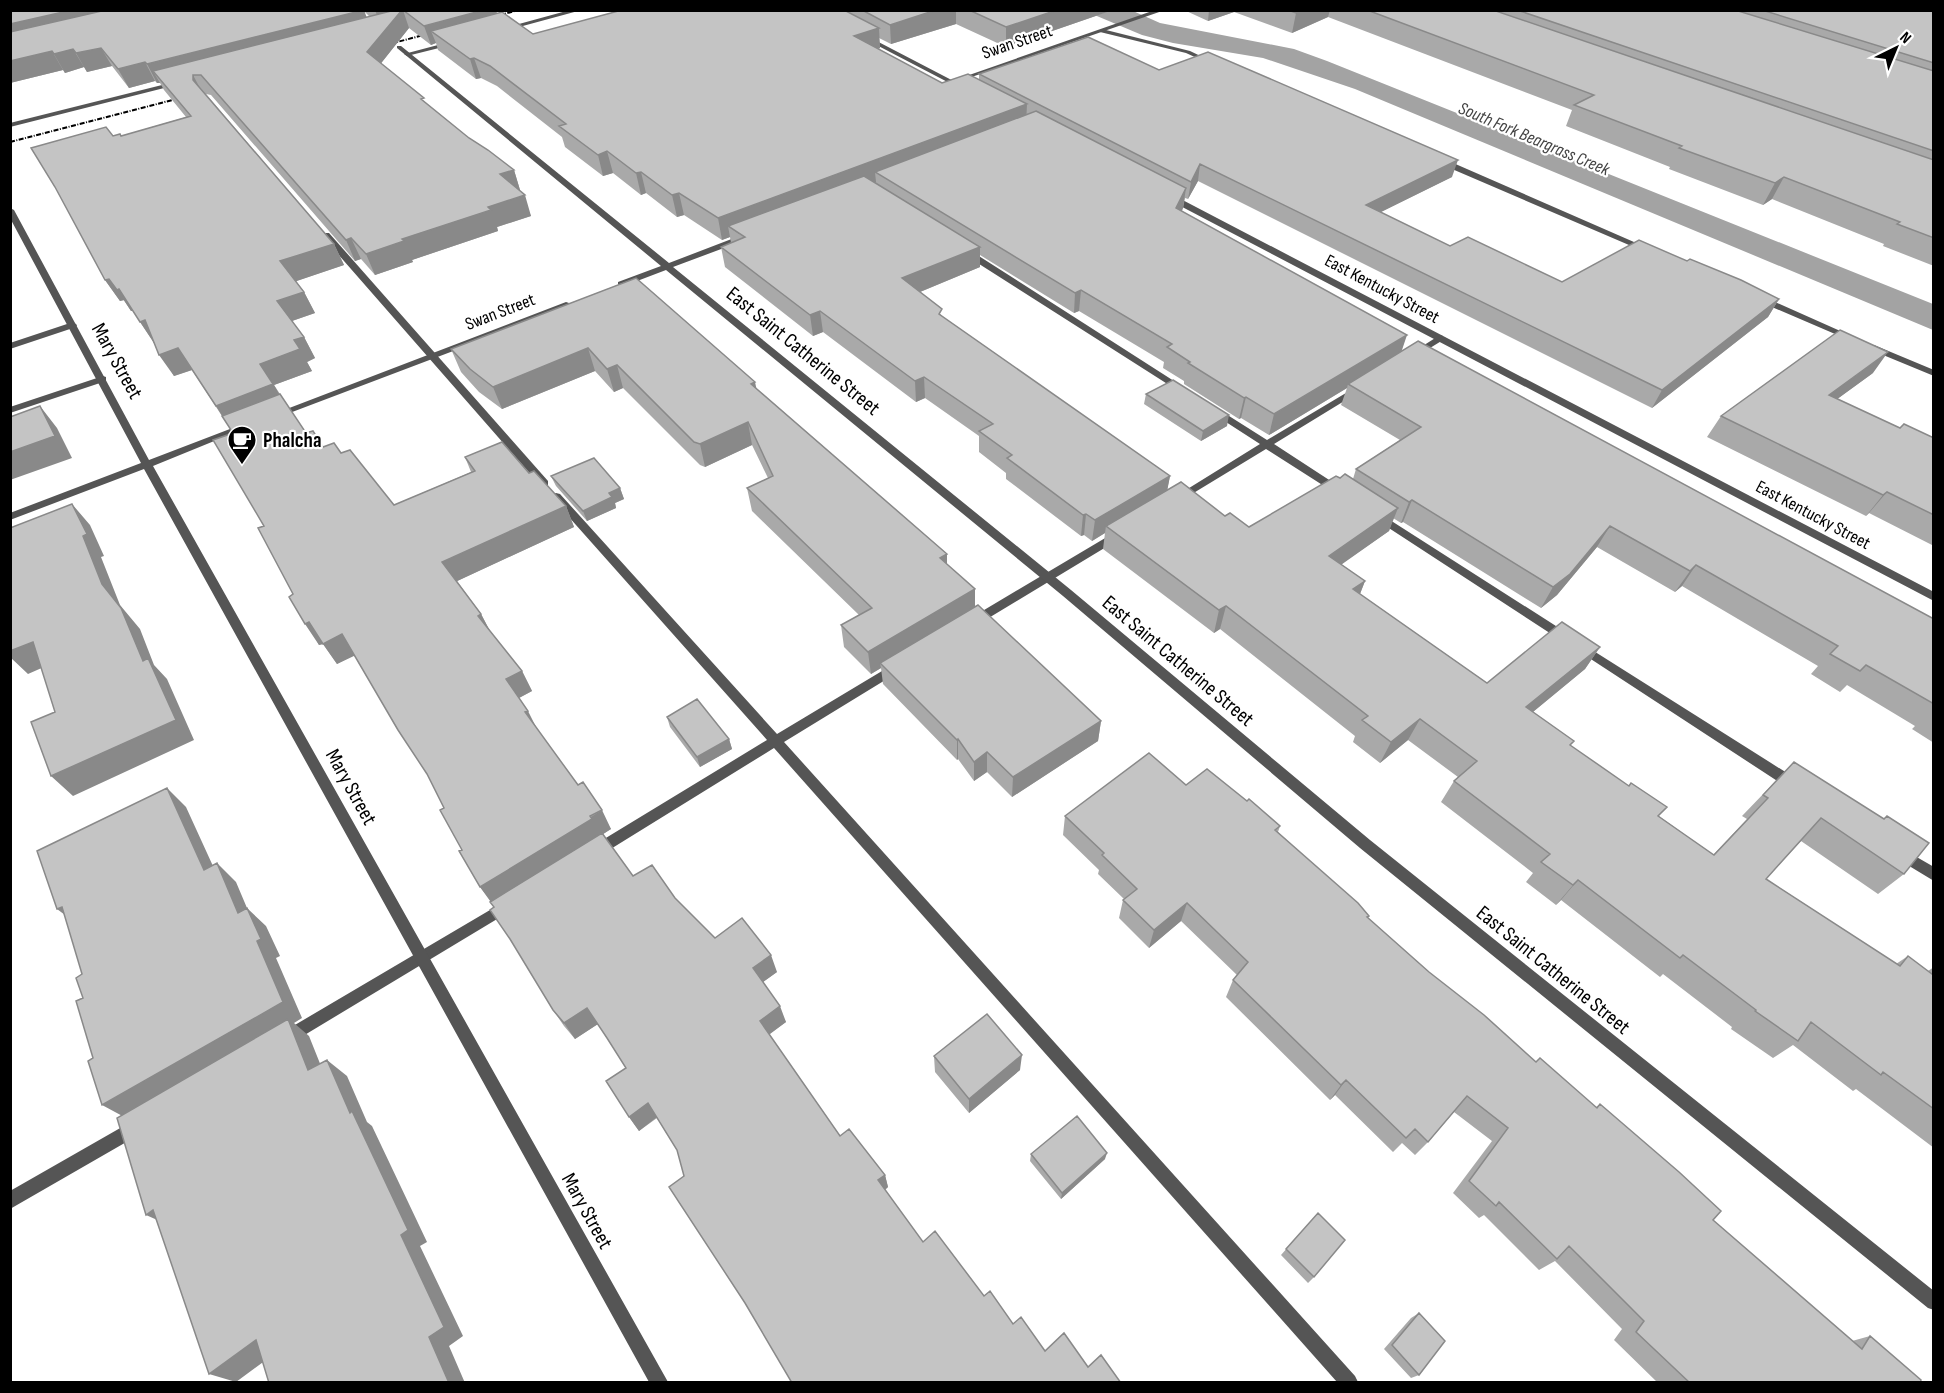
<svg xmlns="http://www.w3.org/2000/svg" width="1944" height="1393" viewBox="0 0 1944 1393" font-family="'Sofia Sans Condensed',sans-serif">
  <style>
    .water { fill: #a3a3a3 }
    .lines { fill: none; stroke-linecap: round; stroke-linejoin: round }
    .service { fill: #555; fill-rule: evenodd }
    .minor { fill: #555; fill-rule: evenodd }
    .tertiary { fill: #555; fill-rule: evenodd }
    .rail { stroke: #000; stroke-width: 2; stroke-dasharray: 5 1.5 1 1.5; stroke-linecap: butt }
    .wall { fill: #a9a9a9; fill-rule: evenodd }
    .shaded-wall { fill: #898989 }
    .building { fill: #c4c4c4; stroke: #898989; stroke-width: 1.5 }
    .labels { text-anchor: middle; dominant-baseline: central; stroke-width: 4.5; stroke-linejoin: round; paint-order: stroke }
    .far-street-label { font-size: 18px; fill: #000; stroke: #fff }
    .far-water-label { font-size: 18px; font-style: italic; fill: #444; stroke: #fff }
    .street-label { font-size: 21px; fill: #000; stroke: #fff }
    .poi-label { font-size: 21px; font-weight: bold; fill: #000; stroke: #fff; text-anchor: start }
  </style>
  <rect width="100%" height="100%" fill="#fff"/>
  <!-- water -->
  <path class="water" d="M1085,11H1133L1160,23L1294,49L1327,61L1933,304V330L1355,89L1263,58L1173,43L1142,35Z"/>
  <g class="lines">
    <!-- service -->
    <path class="service" d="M570,10L578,11L504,31L501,29Z
      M1102,29L1190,51L1213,62L1208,63L1186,53L1100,32Z
      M453,41L455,44L407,56L404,54Z
      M178,81L181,83L180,84L10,127V123Z
      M1438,159H1444L1650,249L1643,251L1438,163Z
      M323,233H329L548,481V485H540L323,237Z
      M965,251H971L1188,390L1183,393L1180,392L965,255Z
      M1758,297H1764L1856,338L1852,341L1849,340L1758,301Z
      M73,322L77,325L76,327L10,349V343Z
      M1440,335L1443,336V340L1417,356H1411L1410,354Z
      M1874,345L1934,370V376L1871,350V346Z
      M103,376L106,377V381L10,413V407Z
      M1356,387L1361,390L1359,392L1274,444L1343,489V493H1335L1266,449L1182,500H1174L1173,498L1260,444L1212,413V409H1218L1267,440Z
      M556,493L560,494L777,734L892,665H900L902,668L900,671L784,742L1355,1376L1358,1382H1337L774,748L601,855L596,857L591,855L589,851L591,847L767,740L552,498V494Z
      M1379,513L1570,635L1572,638L1570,641H1562L1375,519L1374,517L1375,515Z
      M1117,531L1121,532L1122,535L1121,538L977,625H969L967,622L969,619Z
      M1581,643L1798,780L1799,784L1798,788L1793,789L1788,788L1577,650L1575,647L1577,644Z
      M1901,848L1934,867V881L1896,858L1894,854L1896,850Z
      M507,900L512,902L514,906L512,910L293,1042L288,1044L283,1042L280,1037L283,1032Z
      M136,1119L142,1121L144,1127L142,1133L10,1209V1191Z"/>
    <!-- minor -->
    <path class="minor" d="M1155,10H1165L957,82L952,81Z
      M397,46H401L669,263L742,235H748V239L673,267L1071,590L1370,840L1934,1291V1310L1928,1308L1360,848L1063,596L666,270L624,286H618V282L661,266L397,48Z
      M10,208L14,210L149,460L243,424H249L251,426L153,466L668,1382H649L144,469L10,520V513L141,463L10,218Z
      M566,302L569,303V307L279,417L276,418L271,415Z"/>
    <!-- tertiary -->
    <path class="tertiary" d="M867,36L965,87L966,88L961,89L865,39Z
      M1167,195H1173L1934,592V601L1167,199Z"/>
    <!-- rail -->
    <path class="rail" d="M490,18L518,10
      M382,46L435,32
      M10,142L188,96"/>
  </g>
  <!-- wall -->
  <path class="wall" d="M10,10H496L497,14L533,34L622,10H1113L1006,47L956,24L891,44L879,38L880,48L878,49L942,83L979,80V74L1159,70L1452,177L1380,212L1450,246L1562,282L1687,261L1779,299L1768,317L1652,408L1198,181L1188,199L1185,198L1183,208L1182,211L1402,351L1934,619V743L1912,729L1915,726L1847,685L1840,692L1811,674L1818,666L1682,586L1675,592L1597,547L1557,595L1541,608L1403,522L1401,523L1393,518L1389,531L1341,564L1365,581L1360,594L1487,683L1600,647L1585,669L1533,712L1571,746L1659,816L1713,855L1747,819L1742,816L1794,762L1884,819L1887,816L1904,874L1878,894L1801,841L1766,879L1896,964L1908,956L1928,971L1934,967V1148L1856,1089L1853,1091L1793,1045L1773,1058L1731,1029L1732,1027L1663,974L1660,977L1561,900L1556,905L1526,882L1533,873L1441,802L1454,781L1458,777L1408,740L1380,763L1353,742L1355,736L1220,629L1214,633L1103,549L1105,533L1092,541L1084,535L1081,536L1006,479V473L979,452V436L925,398L916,402L823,332L813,336L725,267L721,247L731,243L730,237L722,240L684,215L677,217L646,193L641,195L613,173L603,176L565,147L562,137L497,86L481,78L476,79L438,50L436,43L431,45L409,28L381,63L426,103L469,138L514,170L520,190L519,191L531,216L497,227L498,231L412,260L413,262L375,275L361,259L355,261L211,95L206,94L334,244L344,265L296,281L304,292L315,313L292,321L304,337L315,358L307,362L312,371L274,385L306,433L323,447L341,453L394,505L471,472L465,457L529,473L566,506L574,527L457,581L481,614L490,631L522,671L532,691L519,698L538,731L611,829L603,834L633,876L675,898L715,938L777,972L763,982L786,1022L769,1034L840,1136L885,1175L888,1187L885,1190L923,1242L984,1296L1013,1324L1045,1351L1088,1367L1121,1383H792L684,1176L677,1150L657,1118L639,1131L629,1117L626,1068L598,1024L575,1039L564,1026L553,1010L491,901L480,887L462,850L444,808L427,774L354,655L337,664L323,644L319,645L293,594L264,526L233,433L192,370L174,376L155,343H154L133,311H131L124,300L120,301L105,280L113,136H121L186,117L164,90L160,83H157L155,81L129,88L112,66L87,72L84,67L65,73L63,70L10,83ZM364,11L370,17L366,18ZM980,255L1074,313L1079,311L1164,362L1163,368L1184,381V384L1239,419L1241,418L1269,435L1347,388L1341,405L1400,440L1356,469L1353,479L1340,478L1249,527L1167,490L1170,476L943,317L920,292L980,267Z
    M1184,10H1934V266L1883,246L1884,244L1772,199L1763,205L1669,169L1670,167L1566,126L1572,110L1328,17L1292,33L1234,12L1208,21Z
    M636,278L757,389L947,554V565L975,589V607L1101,721L1098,741L1012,797L987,772L974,781L958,759L957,760L883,684L881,668L871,674L844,647L841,625L859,615L752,511L747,488L768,478L752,445L705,467L700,465L623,388L614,392L595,371L502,409L479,392L461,372L451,349Z
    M1873,373L1837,399L1900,428L1934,438V546L1869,513L1866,516L1707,437L1721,416Z
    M1146,394L1227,426L1201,441L1144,404Z
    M551,476L620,488L624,499L615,503L616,508L587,521L556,486Z
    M667,717L729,739L732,749L700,767L670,727Z
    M1186,785L1247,801L1280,826L1278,832L1369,916L1368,918L1429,972L1536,1062L1596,1107L1600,1104L1713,1220L1852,1341L1870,1336L1920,1383H1658L1614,1340L1622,1329L1555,1261L1539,1270L1484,1215L1479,1218L1453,1193L1492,1141L1454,1112L1428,1142L1415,1155L1402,1143L1393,1152L1335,1095L1330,1100L1226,997L1233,980L1237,975L1181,921L1149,948L1119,918L1123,900L1124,899L1098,874L1099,870L1063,835L1065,816Z
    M934,1056L1020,1070L969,1113L935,1072Z
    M1031,1154L1105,1159L1061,1199L1030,1161Z
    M1318,1213L1314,1277L1308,1283L1281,1255Z
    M1419,1313V1375L1411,1378L1384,1349L1411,1318Z"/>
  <!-- shaded-wall -->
  <path class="shaded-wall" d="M72,10H162L10,46V24Z
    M364,10L371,29L153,71L160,83H157L147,64Z
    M375,10H403L409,28L375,71L367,52L381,26Z
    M484,10H496L500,26L431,31L436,43L431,45L424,26Z
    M936,10H956V24L891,44L890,25Z
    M1057,10H1113L1006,47V27Z
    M1209,10H1234V12L1208,21Z
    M1303,10H1330L1328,17L1292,33L1296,13Z
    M879,28L880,48L856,56L854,36Z
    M101,48L112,66L87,72L76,53Z
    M73,49L84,67L65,73L54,54Z
    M52,51L63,70L10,83V61Z
    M474,58L481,78L476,79L470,59Z
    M145,62L155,81L129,88L118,69Z
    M193,75L203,94L193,80Z
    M1027,104L1026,125L875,172L876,182L739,234L728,226L730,237L722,240L718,218Z
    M607,151L613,173L603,176L598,155Z
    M1458,160L1452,177L1361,222L1366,205Z
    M1200,164L1198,181L1188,199L1191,182Z
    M514,170L520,190L507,195L500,174Z
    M641,172L646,193L641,195L636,173Z
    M1784,177L1772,199L1763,205L1775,183Z
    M1186,188L1183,208L1173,228L1176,208Z
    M679,193L684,215L677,217L672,195Z
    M525,195L531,216L497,227L498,231L412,260L413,262L375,275L366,254L402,239L488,207Z
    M351,238L361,259L355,261L346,240Z
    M334,244L344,265L291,283L280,261Z
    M980,247V267L903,299L902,278Z
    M109,279L124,300L120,301L105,280Z
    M119,289L133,311H131L117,290Z
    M1081,290L1079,311L1074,313L1075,293Z
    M304,292L315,313L289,322L277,301Z
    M1779,299L1768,317L1652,408L1662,390Z
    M820,311L823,332L813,336L810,315Z
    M145,320L159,341L154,343L140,322Z
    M1407,335L1400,356L1348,384L1347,388L1269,435L1274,414Z
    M304,337L315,358L307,362L312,371L274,385L286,406L229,427L216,406L260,364L294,340Z
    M178,348L192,370L174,376L159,355Z
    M588,348L595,371L502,409L493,387Z
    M1888,352L1873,373L1814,416L1829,395Z
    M617,365L623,388L614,392L607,369Z
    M924,377L925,398L916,402L915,381Z
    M755,382L760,405L751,384Z
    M1246,397L1241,418L1239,419L1244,398Z
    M40,406L57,428L72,458L10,480V452Z
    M1229,415L1227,426L1201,441L1203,431Z
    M748,422L752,445L705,467L700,444Z
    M1170,476L1166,497L1106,526L1105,533L1092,541L1095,520Z
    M620,488L624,499L615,503L616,508L587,521L583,511L609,493Z
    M1887,492L1869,513L1866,516L1883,495Z
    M1412,500L1403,522L1401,523L1409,502Z
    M72,504L90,525L104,556L101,557L120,605L140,629L154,665L167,679L194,740L73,796L51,776L143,661L102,584L83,536Z
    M566,506L574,527L453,583L442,562Z
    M1398,508L1389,531L1321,579L1329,556Z
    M1086,514L1084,535L1081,536L1083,515Z
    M1610,526L1597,547L1557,595L1541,608L1553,587Z
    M947,554V577L940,558Z
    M1696,565L1682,586L1675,592L1690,571Z
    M1365,581L1356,604L1353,589Z
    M975,589V612L880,663L881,668L871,674L868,652Z
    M1226,606L1220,629L1214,633L1219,610Z
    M481,614L492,635L478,616Z
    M309,622L342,634L356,655L337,664L323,644L319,645L305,624Z
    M33,642L53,663L28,674L10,657V651Z
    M1600,647L1585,669L1512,729L1526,707Z
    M522,671L532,691L517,699L506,679Z
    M528,711L538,731L525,712Z
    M1420,719L1408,740L1380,763L1391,742Z
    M1101,721L1098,741L1012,797L1013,777Z
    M729,739L732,749L700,767L697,757Z
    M958,739V759L957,760V740Z
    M987,752V772L974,781V762Z
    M167,788L186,807L223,888L204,870Z
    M602,810L611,829L493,905L480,887Z
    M217,863L236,882L247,908L266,926L280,956L276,958L302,1018L294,1023L309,1036L329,1086L128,1119L102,1105L238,913Z
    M1578,880L1561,900L1556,905L1573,885Z
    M1187,903L1181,921L1149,948L1154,930Z
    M62,907L81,927L57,909Z
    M771,955L777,972L759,985L753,968Z
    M780,1006L786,1022L766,1037L760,1021Z
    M587,1008L598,1024L575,1039L564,1023Z
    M1022,1055L1020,1070L969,1113V1099Z
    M327,1060L347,1076L367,1122L372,1126L427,1242L420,1246L463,1336L449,1346L465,1383H449L429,1337L401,1235Z
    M1346,1080L1335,1095L1330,1100L1341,1085Z
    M648,1103L657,1117L639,1131L629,1117Z
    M1107,1153L1105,1159L1061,1199L1062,1193Z
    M885,1175L888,1187L881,1193L878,1180Z
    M153,1210L173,1227L146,1215Z
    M256,1340L281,1349L236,1382L209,1374Z"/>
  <!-- building -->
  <path class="building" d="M10,10H72L10,24Z
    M106,10H364L147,64L145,62L118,69L101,48L76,53L73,49L54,54L52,51L10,61V32Z
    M395,10H402L367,52L424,98L421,99L469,138L488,150L514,170L500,174L525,195L488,207L491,210L402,239L404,241L366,254L351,238L346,240L201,75H193V80L334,244L280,261L304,292L277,301L304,337L294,340L300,349L260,364L273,384L216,406L178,348L159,355L145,320L140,322L119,289L117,290L109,279L105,280L55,187L31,148L106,127L113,136L120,134L121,136L191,116L153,71Z
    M403,10H484L424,26Z
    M622,10H844L879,28L854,36L942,83L968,74L1027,104L718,218L679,193L672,195L641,172L636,173L607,151L598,155L559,126L566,124L490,66L474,58L470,59L431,31L502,12L533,34Z
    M862,10H936L890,25Z
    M969,10H1057L1006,27Z
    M1288,10H1303L1296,13Z
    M1367,10H1493L1934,160V238L1897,224L1900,222L1784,177L1775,183L1679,148L1682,146L1574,105L1594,95Z
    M1517,10H1735L1934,71V151Z
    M1762,10H1934V63Z
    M1088,37L1159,70L1208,52L1458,160L1366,205L1450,246L1468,237L1562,282L1639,240L1687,261L1690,259L1741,280L1779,299L1662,390L1200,164L1191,182L979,74Z
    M1036,111L1186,188L1176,208L1407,335L1274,414L1246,397L1244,398L1188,363L1190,362L1167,347L1172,344L1081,290L1075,293L875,172Z
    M864,176L980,247L902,278L942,309L939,314L1170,476L1095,520L1086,514L1083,515L1007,458L1012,455L979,431L993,424L924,377L915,381L820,311L810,315L721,247L745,237L728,226Z
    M636,278L755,382L751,384L947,554L940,558L975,589L868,652L841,625L872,608L747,488L773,476L748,422L700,444L694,442L617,365L607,369L588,348L493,387L470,369L451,349Z
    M1840,330L1888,352L1829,395L1900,428L1904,424L1934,438V515L1887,492L1883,495L1721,416Z
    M1418,341L1934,619V704L1866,665L1860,671L1830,654L1838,646L1696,565L1690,571L1610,526L1570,574L1553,587L1412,500L1409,502L1356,469L1421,427L1348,384Z
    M1173,380L1229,415L1203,431L1146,394Z
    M280,394L306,433L313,431L323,447L334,443L341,453L350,450L394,505L475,471L465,457L502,442L529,473L534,471L566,506L442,562L481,614L478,616L522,671L506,679L528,711L525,712L578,785L583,782L602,810L590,816L592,819L480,887L459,851L462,850L440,810L444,808L427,774L398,730L342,634L323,644L309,622L305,624L289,597L293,594L258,528L264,526L213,440L233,433L222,416Z
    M40,406L55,436L10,452V417Z
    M594,458L620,488L609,493L612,497L583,511L551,476Z
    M1345,474L1398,508L1329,556L1365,581L1353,589L1487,683L1562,622L1600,647L1526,707L1574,741L1570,745L1629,786L1631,783L1667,807L1658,816L1714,855L1768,798L1763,795L1794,762L1884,819L1887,816L1929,843L1904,874L1821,818L1766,879L1900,966L1908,956L1932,974L1934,972V1109L1883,1072L1881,1075L1811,1022L1798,1041L1755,1011L1756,1010L1683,955L1680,958L1578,880L1573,885L1541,862L1550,854L1454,781L1477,761L1420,719L1391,742L1362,720L1368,716L1226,606L1219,610L1106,526L1181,482L1225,516L1230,513L1249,527L1336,476L1340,478Z
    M72,504L87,534L83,536L102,584L121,608L143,661L148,658L176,720L51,776L31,722L55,712L33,642L10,651V528Z
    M978,605L1101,721L1013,777L987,752L974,762L958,739L957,740L880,663Z
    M697,699L729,739L697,757L667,717Z
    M1149,753L1186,785L1207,769L1247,801L1249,799L1280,826L1275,830L1358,903L1369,916L1367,917L1429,972L1484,1015L1536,1062L1540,1058L1597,1108L1600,1104L1679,1172L1721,1211L1713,1220L1862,1349L1870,1336L1921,1380L1920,1383H1690L1636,1332L1644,1321L1569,1246L1557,1259L1499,1202L1496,1206L1469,1181L1508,1128L1467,1096L1428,1142L1415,1129L1406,1138L1346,1080L1341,1085L1233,980L1248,962L1187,903L1154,930L1123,900L1137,889L1102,855L1104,853L1065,816Z
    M167,788L204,870L217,863L238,913L247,908L261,939L257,941L283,1002L102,1105L88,1061L93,1058L76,1001L83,998L76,978L82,974L62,907L57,909L37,851Z
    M602,833L633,876L652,865L675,898L715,938L742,918L771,955L753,968L780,1006L760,1021L840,1136L849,1129L885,1175L878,1180L923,1242L935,1231L984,1296L990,1291L1013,1324L1021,1317L1045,1351L1064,1333L1088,1367L1101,1355L1121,1383H792L745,1303L669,1187L684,1176L677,1150L648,1103L629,1117L606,1081L626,1068L607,1038L587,1008L564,1023L553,1010L510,939L490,910L494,907L490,902Z
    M987,1014L1022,1055L969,1099L934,1056Z
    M288,1019L308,1070L327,1060L350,1113L352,1111L408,1230L401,1235L444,1327L429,1337L449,1383H269L256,1340L209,1374L153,1210L146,1215L117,1118Z
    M1077,1116L1107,1153L1062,1193L1031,1154Z
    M1318,1213L1345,1240L1314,1277L1286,1249Z
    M1419,1313L1445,1341L1419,1375L1392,1345Z"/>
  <!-- icons -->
  <defs>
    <g id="cafe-pin" transform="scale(1.5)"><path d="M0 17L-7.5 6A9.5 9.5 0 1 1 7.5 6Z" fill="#000" stroke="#fff"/><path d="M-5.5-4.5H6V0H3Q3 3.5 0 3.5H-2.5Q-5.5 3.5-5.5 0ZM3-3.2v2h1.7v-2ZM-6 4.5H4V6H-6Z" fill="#fff"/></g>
  </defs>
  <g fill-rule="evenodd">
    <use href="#cafe-pin" x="242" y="440"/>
  </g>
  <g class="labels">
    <!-- far-street labels -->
    <g class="far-street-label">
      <text transform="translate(1017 42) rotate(-19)">Swan Street</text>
      <text transform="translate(1382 289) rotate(28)">East Kentucky Street</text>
      <text transform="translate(500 312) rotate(-21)">Swan Street</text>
      <text transform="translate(1813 515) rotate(28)">East Kentucky Street</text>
    </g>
    <!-- far-water labels -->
    <g class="far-water-label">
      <text transform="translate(1534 139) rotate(23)">South Fork Beargrass Creek</text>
    </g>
    <!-- street labels -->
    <g class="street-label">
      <text transform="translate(803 351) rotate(39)">East Saint Catherine Street</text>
      <text transform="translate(117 361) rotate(61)">Mary Street</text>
      <text transform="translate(1178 661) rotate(40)">East Saint Catherine Street</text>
      <text transform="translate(351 787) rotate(61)">Mary Street</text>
      <text transform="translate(1553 970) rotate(39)">East Saint Catherine Street</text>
      <text transform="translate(587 1211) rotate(61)">Mary Street</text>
    </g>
    <!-- poi labels -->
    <g class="poi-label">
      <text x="263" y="440">Phalcha</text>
    </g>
  </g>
  <!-- border -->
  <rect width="1944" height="1393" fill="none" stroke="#000000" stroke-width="24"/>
  <!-- north arrow -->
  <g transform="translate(1896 48) rotate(43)" stroke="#ffffff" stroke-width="4.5" paint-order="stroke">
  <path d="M0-4.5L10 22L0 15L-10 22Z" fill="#000000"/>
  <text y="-9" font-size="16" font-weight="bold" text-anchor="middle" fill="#000000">N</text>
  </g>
</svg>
